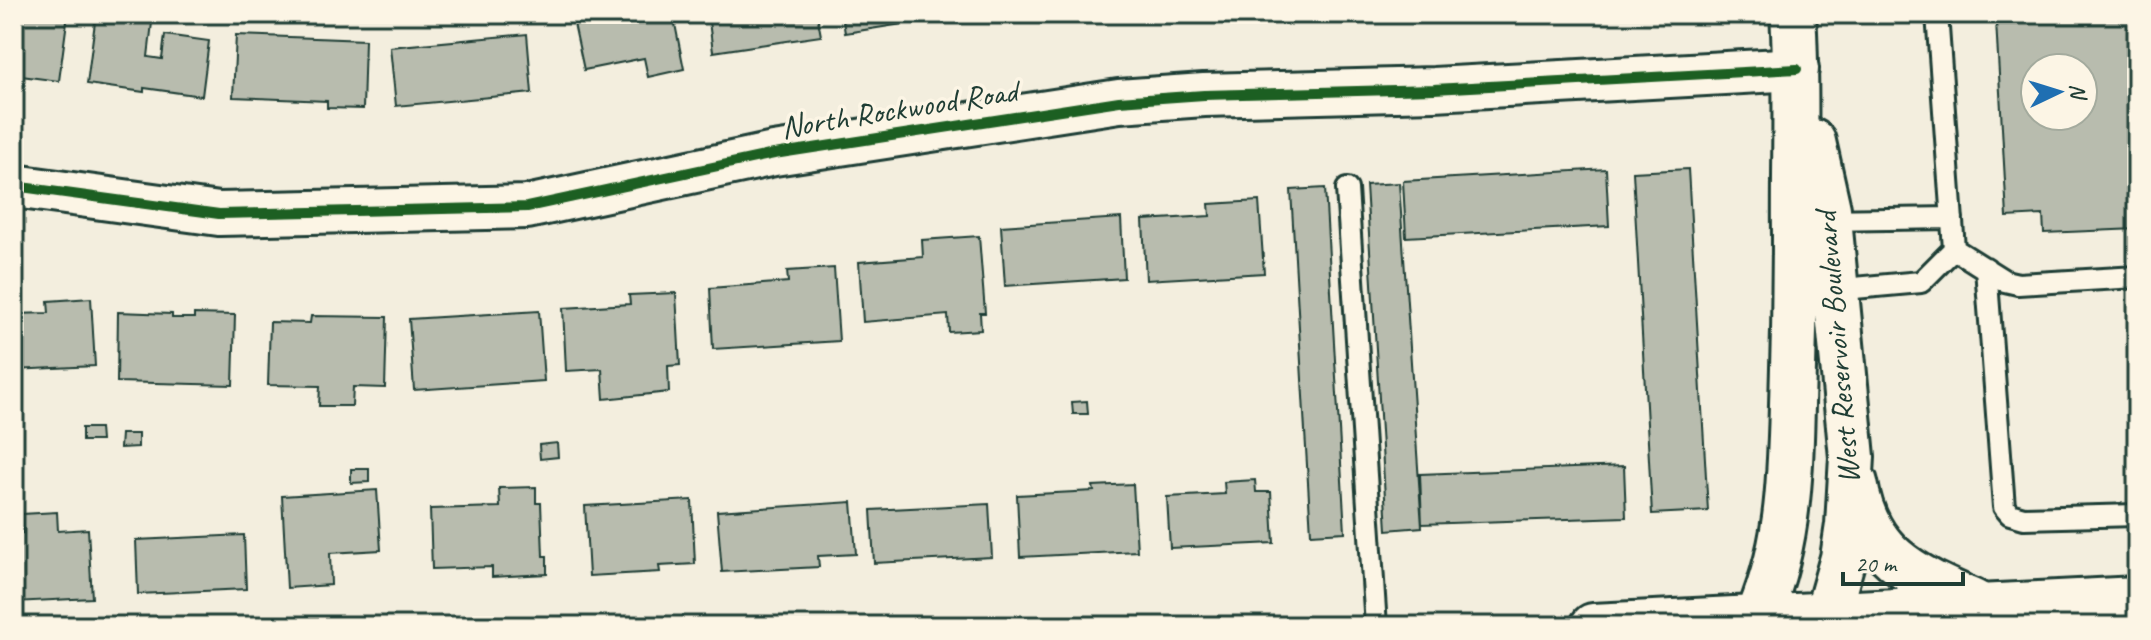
<svg xmlns="http://www.w3.org/2000/svg" width="2151" height="640" viewBox="0 0 2151 640" font-family="Caveat,sans-serif">
  <style>
    .building { fill: #b8bcae; stroke: #1f3d34; stroke-width: 2; fill-rule: evenodd }
    .lines { fill: none; stroke-linecap: round; stroke-linejoin: round }
    .service-casing { stroke: #1f3d34; stroke-width: 26 }
    .minor-casing { stroke: #1f3d34; stroke-width: 48 }
    .secondary-casing { stroke: #1f3d34; stroke-width: 50 }
    .service { stroke: #fcf5e5; stroke-width: 20 }
    .minor { stroke: #fcf5e5; stroke-width: 42 }
    .secondary { stroke: #fcf5e5; stroke-width: 44 }
    .cycleway-casing { stroke: #fcf5e5; stroke-width: 15 }
    .cycleway { stroke: #1b5e20; stroke-width: 10 }
    .labels { text-anchor: middle; dominant-baseline: central; stroke-width: 7; stroke-linejoin: round; paint-order: stroke }
    .street-label { font-size: 32px; fill: #1f3d34; stroke: #fcf5e5 }
  </style>
  <rect width="100%" height="100%" fill="#f3eede"/>
  <filter id="ink" filterUnits="userSpaceOnUse"><feTurbulence type="fractalNoise" baseFrequency=".0125" numOctaves="2"/><feDisplacementMap in="SourceGraphic" scale="16" xChannelSelector="R" yChannelSelector="G"/><feConvolveMatrix kernelMatrix="1 2 1 2 8 2 1 2 1" color-interpolation-filters="sRGB"/></filter>
  <g filter="url(#ink)">
    <!-- building -->
    <path class="building" d="M14,14H68L59,81L14,75Z
      M96,14H153L148,57L162,59L165,35L209,41L202,96L144,88V92L87,84Z
      M572,14H673L684,69L648,77L644,58L584,70Z
      M708,14H817L821,36L713,52Z
      M842,14H952L953,16L845,33Z
      M2137,14V229L2044,233L2043,215L2007,217L1996,21ZM2035,68H2083V116H2035Z
      M527,34L532,93L396,106L390,47Z
      M236,35L365,40L363,109L327,108V101L233,97Z
      M1606,169L1609,226L1406,237L1403,181Z
      M1688,169L1708,511L1652,514L1633,172Z
      M1399,183L1422,527L1387,530L1366,185Z
      M1325,188L1345,532L1311,534L1291,190Z
      M1259,201L1264,273L1146,280L1143,220L1210,216L1209,204Z
      M1121,218L1124,278L1005,286L1001,226Z
      M979,236L985,313H980L981,330L949,332L948,315L863,322L859,262L923,257L922,240Z
      M834,268L839,341L713,349L710,288L788,282L787,271Z
      M676,293L680,365L668,366L669,392L604,399L602,369L566,371L563,308L630,304L629,295Z
      M91,298L95,366L14,370V314L49,313L48,301Z
      M539,311L544,381L414,390L409,319Z
      M118,312L172,314V318H194V314L235,315L233,385L117,382Z
      M311,316L387,317L385,388L353,387L352,406H319L320,386L268,385L270,322L310,323Z
      M1087,401L1088,414H1073L1072,402Z
      M82,428H100L101,441H82Z
      M121,434H138V447L120,448Z
      M557,443L558,457L540,459L539,445Z
      M1624,466L1626,517L1422,524L1420,474Z
      M351,469H369V482L351,483Z
      M1255,480L1256,492H1271L1274,543L1170,548L1167,497L1225,494L1224,482Z
      M1133,484L1137,551L1020,557L1017,495L1094,491L1093,486Z
      M536,487V503H541L543,556H547V574L492,577V567L432,569L430,509L500,507L499,488Z
      M377,490L381,550L330,553L331,585L287,588L282,496Z
      M692,500L695,564L659,566L660,572L589,576L585,506Z
      M852,502L856,554L818,556L819,567L722,572L717,511Z
      M989,504L992,557L874,563L871,510Z
      M57,512L58,531L88,529L92,598L14,602V534L23,533L22,514Z
      M244,535L246,589L138,594L136,540Z"/>
    <g class="lines">
      <!-- service casing -->
      <g class="service-casing">
        <path id="service" d="M1937,14L1954,249
          M1347,189L1376,626
          M1824,220L1952,218
          M1954,249L2005,281L2018,284L2137,277
          M1986,268L2004,507L2010,514L2024,518L2137,515
          M1832,290L1921,282L1954,249"/>
      </g>
      <!-- minor casing -->
      <g class="minor-casing">
        <path id="minor" d="M14,186L219,214L527,207L774,154L1119,101L1204,95L1434,89L1797,69"/>
      </g>
      <!-- secondary casing -->
      <g class="secondary-casing">
        <path id="secondary" d="M1813,142L1828,209L1852,457L1848,525L1843,558L1832,597L1821,626
          M1855,483C1867,557 1914,576 1975,603
          M1593,626L2137,599
          M1754,626C1788,552 1790,485 1792,405C1794,348 1795,291 1795,234C1794,161 1798,87 1793,14"/>
      </g>
      <!-- service -->
      <use href="#service" class="service"/>
      <!-- minor -->
      <use href="#minor" class="minor"/>
      <!-- secondary -->
      <use href="#secondary" class="secondary"/>
      <!-- cycleway casing -->
      <g class="cycleway-casing">
        <path id="cycleway" d="M14,186L219,214L527,207L774,154L1119,101L1204,95L1434,89L1797,69"/>
      </g>
      <!-- cycleway -->
      <use href="#cycleway" class="cycleway"/>
    </g>
  </g>
  <g class="labels">
    <!-- street labels -->
    <g class="street-label">
      <text transform="translate(899 109) rotate(-9)">North Rockwood Road</text>
      <text transform="translate(1837 348) rotate(-95)">West Reservoir Boulevard</text>
    </g>
  </g>
  <!-- margin -->
  <rect width="2151" height="640" fill="none" stroke="#fcf5e5" stroke-width="48"/>
  <rect x="24" y="24" width="2103" height="592" fill="none" stroke="#1f3d34" stroke-width="3" filter="url(#ink)"/>
  <!-- north arrow -->
  <g transform="translate(2059 92) rotate(86)"><circle r="38" fill="#fcf5e5" stroke="#a4ab9e" stroke-width="2"/>
  <path d="M0-6L14 30L0 20L-14 30Z" fill="#1f6fb2"/>
  <text y="-12" font-size="22" font-weight="bold" text-anchor="middle" fill="#1f3d34">N</text>
  </g>
  <!-- scale -->
  <path d="M1843 572v12h120v-12" fill="none" stroke="#1f3d34" stroke-width="4"/>
  <text x="1855" y="572" font-size="24" fill="#1f3d34" stroke="#fcf5e5" stroke-width="6" paint-order="stroke">20 m</text>
</svg>
